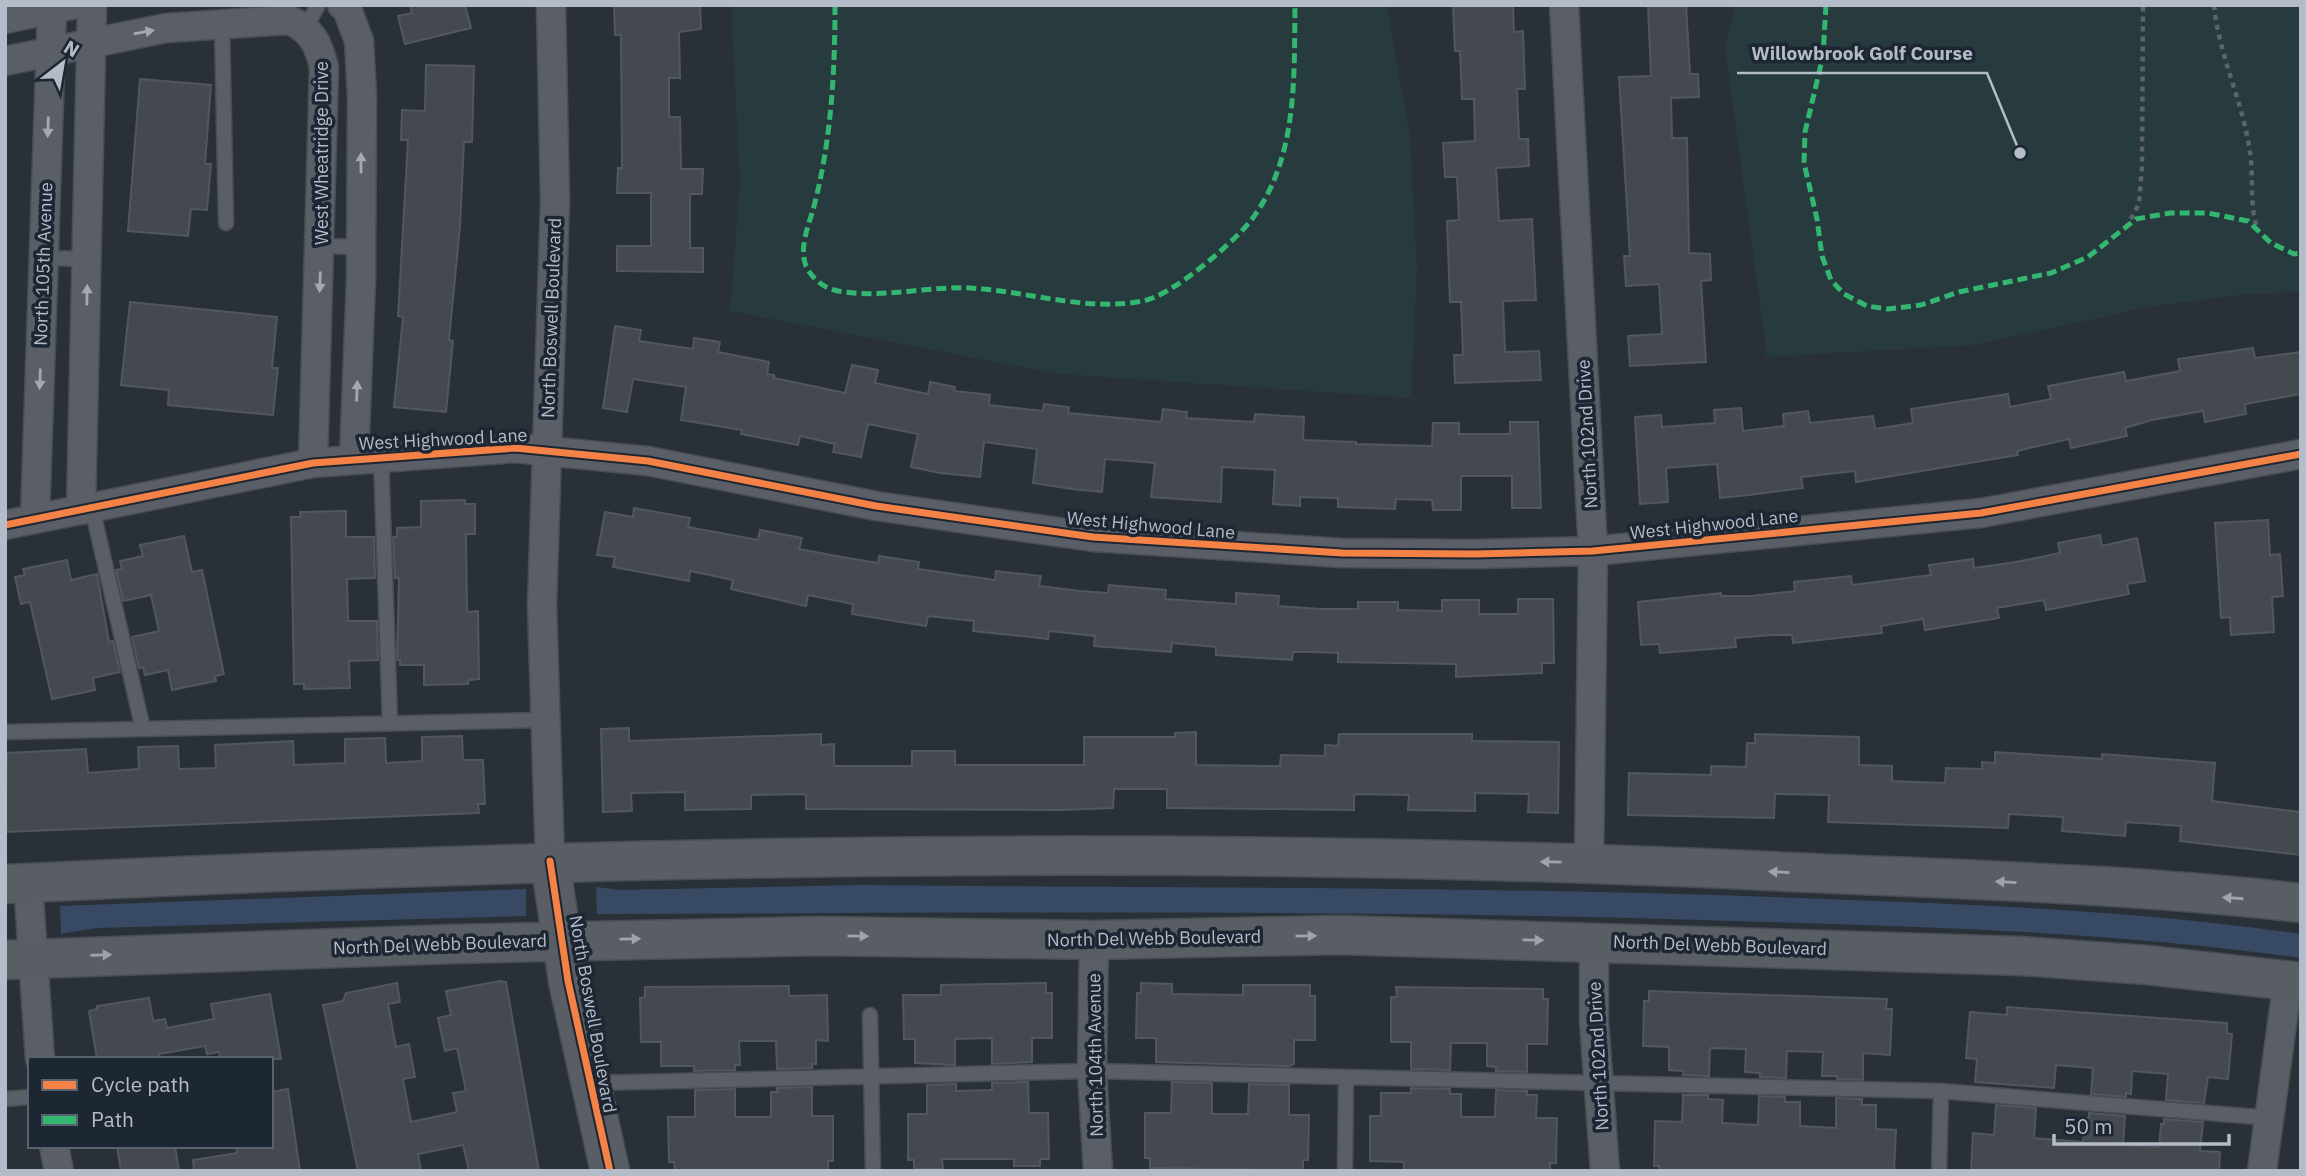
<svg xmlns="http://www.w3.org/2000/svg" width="2306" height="1176" viewBox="0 0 2306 1176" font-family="'IBM Plex Sans',sans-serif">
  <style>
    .green { fill: #273a3e }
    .water { fill: #384963 }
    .building { fill: #444950; stroke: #52575f; stroke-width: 2 }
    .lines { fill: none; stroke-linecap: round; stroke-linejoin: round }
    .lane-casing { stroke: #484c53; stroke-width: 17 }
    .street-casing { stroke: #484c53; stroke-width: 31 }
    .secondary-casing { stroke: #484c53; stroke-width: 41 }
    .path { stroke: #5d636a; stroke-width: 4.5; stroke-dasharray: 5 5; stroke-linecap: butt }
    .lane { stroke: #5a5e66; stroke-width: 14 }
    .street { stroke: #5a5e66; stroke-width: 28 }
    .secondary { stroke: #595d64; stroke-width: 38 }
    .quiet { stroke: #33b770; stroke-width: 5; stroke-dasharray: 10 5; stroke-linecap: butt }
    .cycleway-casing { stroke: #1d2633; stroke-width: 11 }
    .cycleway { stroke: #f48246; stroke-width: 7 }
    .oneway { fill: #a2a9b5 }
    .oneway2 { fill: #9da4b0 }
    .labels { text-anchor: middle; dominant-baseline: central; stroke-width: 7; stroke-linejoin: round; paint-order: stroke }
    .street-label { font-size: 18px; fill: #b4bcc9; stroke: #1d2633 }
    .leader { fill: none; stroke: #b4bcc9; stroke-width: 2.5 }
    .callout-dot { fill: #b4bcc9; stroke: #1d2633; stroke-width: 2.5 }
    .callout-label { font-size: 19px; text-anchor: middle; font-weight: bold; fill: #b4bcc9; stroke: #1d2633; stroke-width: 7; stroke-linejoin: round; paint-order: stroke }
  </style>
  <rect width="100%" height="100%" fill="#2a3038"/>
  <!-- green -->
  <path class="green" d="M731,5H1387L1410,137L1417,270L1411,398L1059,374L730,311L740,184Z
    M1735,5H2301V292L2250,294L2148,307L1975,345L1767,357L1725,48Z"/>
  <!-- water -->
  <path class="water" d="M862,885C1183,888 1504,886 1825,899C1984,905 2143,911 2301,934V958C2102,930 1902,926 1702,920C1334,909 966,913 597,914L596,887L621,890Z
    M526,889V916L96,928L61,934L60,906Z"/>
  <!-- building -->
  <path class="building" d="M410,5H465L471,28L405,44L398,16L412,13Z
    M700,5L701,29L679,32L680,78H669V117H680L681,169H703L702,194H690V248H703V272L617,271V246H651V193H617L618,168H622L621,35H615L614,6Z
    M1453,5H1513L1514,32L1523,31L1525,89H1517L1519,139H1528L1529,166L1496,168L1499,221L1532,219L1536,300L1503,301L1505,352L1539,351L1541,380L1455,383L1454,355H1463L1461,302H1450L1447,221L1459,220L1457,177H1445L1443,143L1475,141L1474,99H1462L1460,51H1455Z
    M1648,5H1686L1690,74H1698L1699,97L1671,98L1672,138H1687L1689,253L1710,254L1711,280L1701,281L1706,362L1630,366L1628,336L1662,334L1659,284L1626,286L1624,256H1630L1619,77L1651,76Z
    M426,65L474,66L472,142H464L460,226L449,340L453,341L446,412L394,407L403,317L398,316L408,140H401L402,110L425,111Z
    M140,79L211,85L205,164H211L207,210L191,209L188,236L128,231Z
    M130,302L277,317L272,368H278L273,415L168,405L169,390L121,385Z
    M615,326L641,330L639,341L693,349L694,338L720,342L718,352L769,362L767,374L774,375V378L845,393L852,365L878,370L875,383L928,394L930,382L955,387L954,391L990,395L989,405L1043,411L1044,404L1069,407L1068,413L1161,422L1163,409L1187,412L1186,418L1254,422L1255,414L1304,417L1303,440L1356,442V444L1432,446L1433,423H1459V434H1510V422H1538L1541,508H1512V476H1461V510H1433L1432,500L1396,499L1395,509L1338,507V498L1300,497V506L1273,504L1275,470L1222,467L1221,502L1151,497L1155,463L1105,459L1102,492L1072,489L1033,483L1037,449L984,442L980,477L940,473L911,467L918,434L868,424L861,457L833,452L835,444L800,436L798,445L741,434L742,430L681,420L686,387L633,379L627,412L603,408Z
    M2253,348L2255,358L2301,352V394L2245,404L2246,414L2205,422L2203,411L2152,420L2125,428L2127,436L2071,448L2069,439L2017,451L2018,455L1856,482L1855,471L1801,477L1803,488L1749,495L1720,498L1717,464L1666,468L1668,502L1640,504L1635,417L1661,415L1662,427L1715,423L1714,410L1741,408L1743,431L1784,426L1783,414L1808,411L1810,423L1873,416L1875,429L1913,423L1911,409L2008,394L2010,407L2051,399L2048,386L2124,372L2126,381L2180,371L2178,359Z
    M465,500V504H475V534H466L467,612L478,611L479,679L469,680L468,684L424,685V665H400V660H397L399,578H395L393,537H397V528L421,527V501Z
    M634,508L690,518L688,527L758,540L760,530L802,538L799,549L842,557L878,563L879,556L919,562L918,569L995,580L996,571L1041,576L1039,586L1080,591L1108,593L1109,585L1166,590L1165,599L1236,604V593L1279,596L1278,606L1320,609H1358V602H1398V610L1442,611V600H1479V614H1518V599H1553L1554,663H1542V673L1456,677V664L1338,662V653L1314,652H1293L1292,660L1216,655V647L1172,643L1171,652L1120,648L1094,646L1095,636L1049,631L1048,639L973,631L974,621L928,616L926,626L852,614L853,604L808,595L806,606L731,589L733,580L690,571L689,581L613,567L615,557L597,555L605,512L633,517Z
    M346,511V537H374L375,578L347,579L348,621H377L378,660L349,661L350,688L304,689V684H294L291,517H301L300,512Z
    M2268,520L2270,555L2280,554L2283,596L2272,597L2274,632L2231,635L2230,617L2221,618L2215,523Z
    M2100,535L2102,546L2137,538L2145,581L2127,584L2129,594L2046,610L2044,600L1997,608L1999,618L1925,630L1923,619L1881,626L1882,633L1793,643L1792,635H1772L1735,638L1736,647L1660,653L1659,644L1641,645L1638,602L1721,593V596H1751L1795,591L1794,582L1851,576L1852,585L1931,575L1929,565L1973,559L1974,568L2016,562L2060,553L2058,543Z
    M184,536L192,572L202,570L224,674L215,676L216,681L172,690L168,670L145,675L143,667L139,668L132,637L159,631L151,595L123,601L116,570L122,569L120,561L143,556L140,545Z
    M67,560L71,580L97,574L109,642L113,641L120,672L93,678L95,690L52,699L30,602L21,604L15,577L25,575L23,569Z
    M629,728V741L821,734V745L834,744V766H912V751H955V765H1084V737H1175V733L1196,732V765L1280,766L1281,755L1325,756V745L1338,746L1339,734H1472V741L1559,742L1558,813L1528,812L1529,794L1475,793V811L1408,810L1409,795L1354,794V810L1167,808V789H1114L1113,808L1060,810L806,809V794L751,795V809L685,810V792L631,793L632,811L603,812L601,729Z
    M1755,734L1859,737V765L1892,766V781L1945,783L1946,768L1982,769V762L1995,763V752L2102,759V754L2215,763L2212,801L2301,812V855L2180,841L2181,826L2126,822L2125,836L2062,831L2063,817L2009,814L2008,828L1828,822L1829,795L1775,794L1774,818L1628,815L1629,773L1711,775V766L1746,767L1747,743H1755Z
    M462,736L463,760H483L485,804H478L479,813L5,832L7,753L86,749L88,773L139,769L138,747L178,746L179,769L216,768L215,745L293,741L294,765L345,763V739L385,738L386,763L422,761V737Z
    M500,981L506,982L539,1171H469L463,1145L418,1154L421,1171H358L323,1005L343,1001L346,993L397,983L400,1002L388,1004L396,1047L409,1044L415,1077L403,1079L411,1122L457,1112L453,1093L466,1091L457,1048L445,1051L438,1018L451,1015L446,991Z
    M1046,983V993H1052V1038H1032V1062L992,1064V1038L955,1039V1065L915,1063V1039H904L903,995H941V985Z
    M1141,983L1172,984V994L1243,995V985H1310V996H1315V1040H1294V1064L1289,1066L1156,1062V1038H1136L1137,993H1141Z
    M789,986V996L827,995L828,1041L816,1040V1064H812V1068L777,1069L776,1041H739L740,1065H735V1070L694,1071V1066H661V1042H641L640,998L645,997V987Z
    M1396,987L1543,989V999H1548L1547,1044H1527V1072L1496,1071V1067L1487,1066V1043H1451L1450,1070L1411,1069V1042H1391V997H1397Z
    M1649,991L1887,999L1886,1009H1892L1890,1055L1863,1053V1080L1837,1079V1076H1822L1823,1052L1787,1051L1786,1078L1760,1077V1073L1745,1072L1746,1049L1710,1048L1709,1076L1683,1075L1684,1071L1669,1070V1047L1643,1046L1644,1001H1649Z
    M270,994L281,1059H220L219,1052L207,1054L205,1046L159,1054V1059H97L89,1011L97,1009V1006L149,998L153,1021L165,1019L167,1028L214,1019L211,1004Z
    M2007,1007L2227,1023V1033L2232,1034L2228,1079L2208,1077L2204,1103L2166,1100L2168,1074L2132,1071L2131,1094L2126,1093V1097L2091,1094L2093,1068L2056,1065L2054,1088L1975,1082L1977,1059L1966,1058L1970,1012L2007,1015Z
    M1028,1082L1029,1113H1048L1049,1159H1040V1166H1014V1159H942L943,1169H914V1160H908V1114H927V1085L956,1084V1091L992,1090V1083Z
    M1172,1082L1212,1083V1114H1248L1249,1084L1289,1085V1115H1309L1308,1160H1303V1170L1150,1168V1158H1145V1113H1171Z
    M812,1087V1116H833V1161H828V1171H675L674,1162H669L668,1117H695V1090L735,1089V1117H771V1092H777V1088Z
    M1411,1088L1450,1089V1094H1461V1117H1495L1496,1090L1527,1091V1095H1537L1536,1118H1557L1556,1163H1550V1171H1404V1162L1370,1161V1116H1381V1093H1411Z
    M288,1089L300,1171H194L193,1160L237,1153L236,1146H271V1092Z
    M1683,1095H1708V1099L1723,1100L1722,1123L1758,1125L1759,1096L1785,1097V1102H1800V1126L1836,1128V1098L1862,1099V1105H1876V1129L1896,1130L1894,1171H1659V1166H1654L1655,1121L1682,1122Z
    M1996,1105L2036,1108L2034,1138L2083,1142L2085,1118H2089V1113L2125,1116L2123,1145L2159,1147L2161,1124H2164V1119L2203,1122L2200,1151L2220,1152L2219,1171H1971L1973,1133L1994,1135Z
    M117,1146H175L179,1171H121Z"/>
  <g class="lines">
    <!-- lane casing -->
    <g class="lane-casing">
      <path id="lane" d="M222,24L226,223
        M306,27L318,5
        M321,246L361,247
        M43,258L87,259
        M381,457L390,723
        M92,508L143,729
        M5,732L544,720
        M870,1015L873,1171
        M593,1083L1092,1071L1941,1091L2270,1118
        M5,1099L30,1097
        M1345,1171L1346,1077
        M1939,1171L1941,1091"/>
    </g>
    <!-- street casing -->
    <g class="street-casing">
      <path id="street" d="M342,5L347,9L359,41L362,96L361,280L354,459
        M1564,5L1593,551L1589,863
        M5,19L71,5
        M5,61L166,28L289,20C312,30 318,43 324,67L313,463
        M81,510L92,5
        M35,519L52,10
        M5,525L313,463L515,448L648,461L876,506L1093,537L1342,553L1475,554L1593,551L1981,513L2301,454
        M550,861L542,605L555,201L551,5
        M28,883L40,1059
        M1094,940L1092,1071L1098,1171
        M1594,941V1021L1605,1171
        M54,1146L59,1171
        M2262,1171L2288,980"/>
    </g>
    <!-- secondary casing -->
    <g class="secondary-casing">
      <path id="secondary" d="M550,861L568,981L610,1171
        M5,884C585,856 1167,844 1748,870C1932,879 2118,882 2301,903
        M5,960L453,944L818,936L1094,940L1338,935L2021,956L2147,965L2301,982"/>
    </g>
    <!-- path -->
    <path class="path" d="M2214,5C2219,56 2243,102 2250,152C2254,176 2249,205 2257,227
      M2126,228L2139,204L2142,167L2143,5"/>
    <!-- lane -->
    <use href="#lane" class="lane"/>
    <!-- street -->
    <use href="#street" class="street"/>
    <!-- secondary -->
    <use href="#secondary" class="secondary"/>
    <!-- quiet -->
    <path class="quiet" d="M835,5C835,74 831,143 813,210C808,227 799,248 806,266C812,279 825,289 838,291C881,299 927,286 970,288C1027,291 1086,312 1143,301C1173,295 1229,246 1249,223C1298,161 1294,80 1295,5
      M1826,5L1823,56L1805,132L1804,163L1817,219L1822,256L1831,280L1844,294L1867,306L1888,309L1921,305L1959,292L2051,273L2088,257L2136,219L2170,213H2208L2248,221L2271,243L2294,254L2301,253"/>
    <!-- cycleway casing -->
    <g class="cycleway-casing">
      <path id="cycleway" d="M5,525L313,463L515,448L648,461L876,506L1093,537L1342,553L1475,554L1593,551L1981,513L2301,454
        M550,861L568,981L610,1171"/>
    </g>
    <!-- cycleway -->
    <use href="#cycleway" class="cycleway"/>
  </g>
  <!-- one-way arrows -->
  <defs><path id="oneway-solid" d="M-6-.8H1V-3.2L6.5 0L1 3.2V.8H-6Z" transform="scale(1.75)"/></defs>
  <g class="oneway">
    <use href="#oneway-solid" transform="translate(144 32) rotate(-10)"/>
    <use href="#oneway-solid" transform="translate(48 127) rotate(92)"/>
    <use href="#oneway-solid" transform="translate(361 163) rotate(-90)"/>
    <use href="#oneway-solid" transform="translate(320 282) rotate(92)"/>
    <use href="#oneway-solid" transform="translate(87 295) rotate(-89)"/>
    <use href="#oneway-solid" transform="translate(40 379) rotate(92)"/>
    <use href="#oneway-solid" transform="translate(357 391) rotate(-88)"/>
  </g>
  <g class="oneway2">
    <use href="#oneway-solid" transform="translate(1551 862) rotate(-179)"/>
    <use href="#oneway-solid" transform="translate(1779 872) rotate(-177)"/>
    <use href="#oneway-solid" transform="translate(2006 882) rotate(-177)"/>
    <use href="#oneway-solid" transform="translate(2233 898) rotate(-176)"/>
    <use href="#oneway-solid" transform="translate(858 936) rotate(1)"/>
    <use href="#oneway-solid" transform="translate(1306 936) rotate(-1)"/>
    <use href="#oneway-solid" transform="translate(630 939) rotate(-1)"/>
    <use href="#oneway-solid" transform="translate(1533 940) rotate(1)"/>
    <use href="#oneway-solid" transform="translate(101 955) rotate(-2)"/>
  </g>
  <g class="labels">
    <!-- street labels -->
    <g class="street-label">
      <text transform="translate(321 153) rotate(-90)">West Wheatridge Drive</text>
      <text transform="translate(43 264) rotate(-88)">North 105th Avenue</text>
      <text transform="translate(551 318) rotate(-88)">North Boswell Boulevard</text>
      <text transform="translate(1587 434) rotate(-93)">North 102nd Drive</text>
      <text transform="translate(443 439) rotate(-3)">West Highwood Lane</text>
      <text transform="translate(1714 524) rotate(-6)">West Highwood Lane</text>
      <text transform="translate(1151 525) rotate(5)">West Highwood Lane</text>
      <text transform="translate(1154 938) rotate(-1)">North Del Webb Boulevard</text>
      <text transform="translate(440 944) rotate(-2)">North Del Webb Boulevard</text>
      <text transform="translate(1720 945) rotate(2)">North Del Webb Boulevard</text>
      <text transform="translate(593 1014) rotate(80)">North Boswell Boulevard</text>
      <text transform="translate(1095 1055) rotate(-91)">North 104th Avenue</text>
      <text transform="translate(1598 1056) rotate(-93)">North 102nd Drive</text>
    </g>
  </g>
  <!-- callouts -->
  <path class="leader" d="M2020 153L1987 73H1737"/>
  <circle class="callout-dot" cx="2020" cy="153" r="7"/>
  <g class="callout-label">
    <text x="1862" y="60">Willowbrook Golf Course</text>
  </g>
  <!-- border -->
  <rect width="2306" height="1176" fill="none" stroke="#b4bcc9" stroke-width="14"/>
  <!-- legend -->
  <rect x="28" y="1057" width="245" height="91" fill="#1d2633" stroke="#59626f" stroke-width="2"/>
  <rect x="42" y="1080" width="35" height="10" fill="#f48246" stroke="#59626f" stroke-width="2"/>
  <text x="91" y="1092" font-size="21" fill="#b4bcc9">Cycle path</text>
  <rect x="42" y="1115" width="35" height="10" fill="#33b770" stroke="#59626f" stroke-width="2"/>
  <text x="91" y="1127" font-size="21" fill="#b4bcc9">Path</text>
  <!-- north arrow -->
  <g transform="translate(63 63) rotate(31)" stroke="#1d2633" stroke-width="5" paint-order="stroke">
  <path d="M0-5L12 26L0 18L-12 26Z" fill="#b4bcc9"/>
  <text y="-10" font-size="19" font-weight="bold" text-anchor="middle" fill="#b4bcc9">N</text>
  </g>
  <!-- scale -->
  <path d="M2054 1134v10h175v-10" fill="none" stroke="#b4bcc9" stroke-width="3.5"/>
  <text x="2064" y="1134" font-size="21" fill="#b4bcc9" stroke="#1d2633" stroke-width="5" paint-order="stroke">50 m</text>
</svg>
